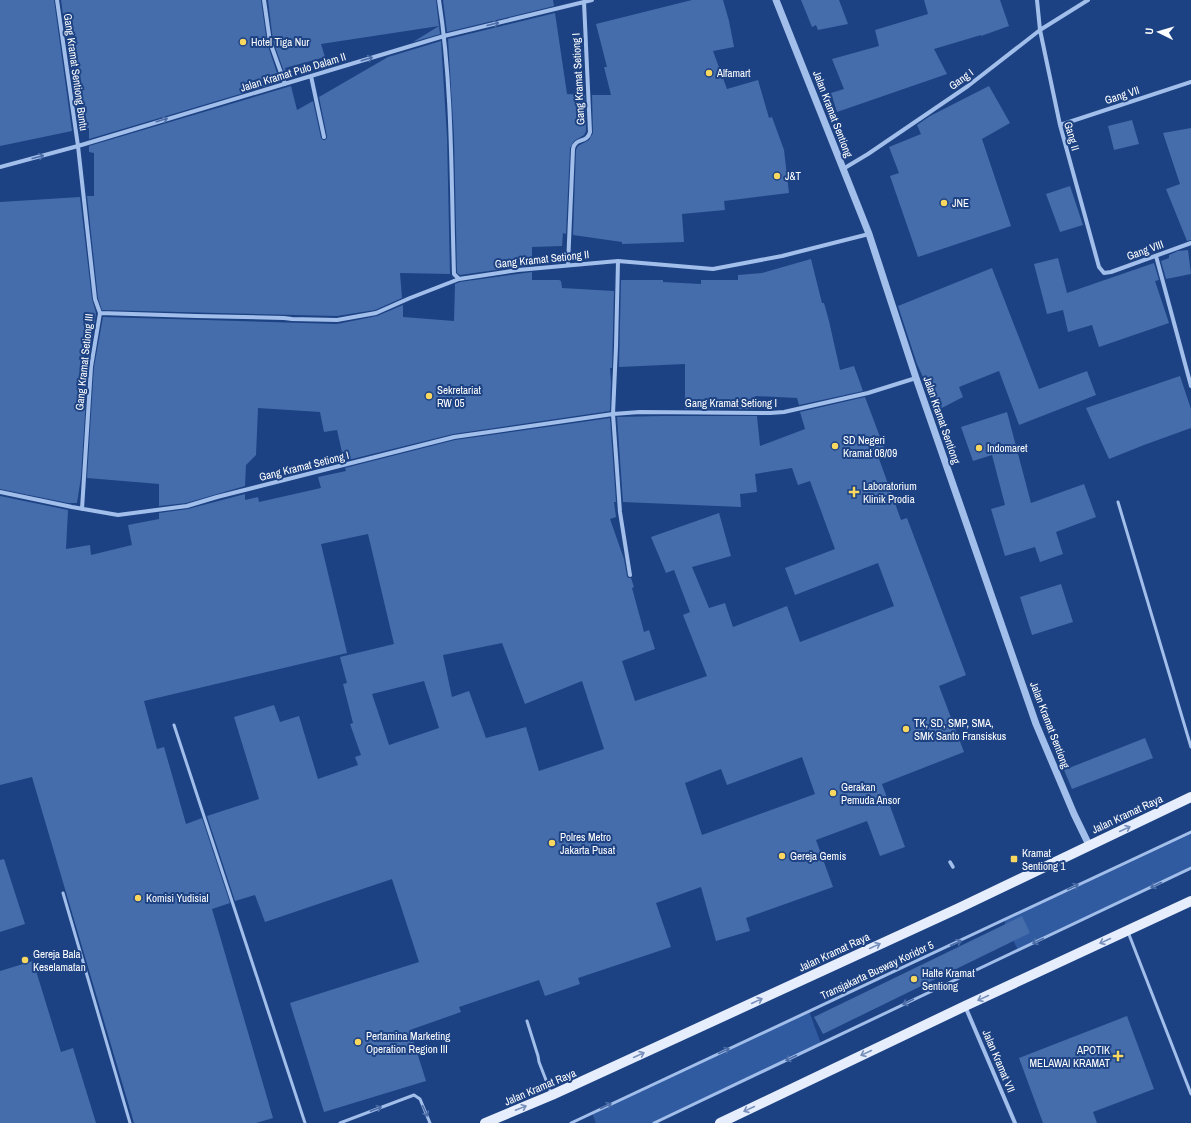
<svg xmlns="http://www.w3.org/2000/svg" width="1191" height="1123" viewBox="0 0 1191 1123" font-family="'Archivo Narrow',sans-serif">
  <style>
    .green { fill: #305ba1 }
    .building { fill: #456cab; fill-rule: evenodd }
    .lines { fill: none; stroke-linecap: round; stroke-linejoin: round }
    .service { stroke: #a2beea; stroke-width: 3 }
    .pedestrian { stroke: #a2beea; stroke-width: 3.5 }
    .minor { stroke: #a2beea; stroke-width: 4 }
    .tertiary { stroke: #a2beea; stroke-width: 7 }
    .primary { stroke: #e6eefe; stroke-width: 10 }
    .oneway { stroke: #4c6da7 }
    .oneway2 { stroke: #778fba }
    .poi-dot { fill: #fad860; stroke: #1d4283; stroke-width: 1.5 }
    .labels { text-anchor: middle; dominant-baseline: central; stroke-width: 4; stroke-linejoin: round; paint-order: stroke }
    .poi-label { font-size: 11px; fill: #fff; stroke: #1d4283; text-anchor: start }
    .street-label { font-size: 11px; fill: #fff; stroke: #1d4283 }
  </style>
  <rect width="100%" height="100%" fill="#1d4283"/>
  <!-- green -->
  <path class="green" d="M1191,834V868L1018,950L1005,924V920Z
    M809,1011L821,1044L653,1123H596L592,1113Z"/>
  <!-- building -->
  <path class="building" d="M0,0H54L72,131L0,146Z
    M61,0H261L267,43L280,82L89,139V128L79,130Z
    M268,0H436L439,26L321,44L325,57L285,68L289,79L287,80L273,41Z
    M443,0H553L554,6L447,32Z
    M692,0H723L729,21L734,47L713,51L727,89L758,80L769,118L772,117L784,150L789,193L724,201L725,210L682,214L684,242L622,244V242L573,235L576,150L578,146L589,140L593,133L592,95H611L604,67H607L596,24Z
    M801,0H839L848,24L818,30L816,25L812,27Z
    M924,0H1000L1009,26L981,36V35L934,49L947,74L837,112L831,93L844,89L832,59L879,46L875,30L928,14Z
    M555,13L567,94L585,95L586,131L584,135L574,141L570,148L566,234L563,233L562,246L532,247V265L460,275L457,273L454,136L448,39Z
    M439,26L440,34L413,42Z
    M441,41L447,137L450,274L400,273L402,298L375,310L337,316L102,310L98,298L87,196H94V153L89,152V146L291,86L297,110L313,101L321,138L323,140H325L327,138V136L319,97L388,57Z
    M989,86L1010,123L982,139L1011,226L918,257L890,176L899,173L889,147L921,134L917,125L930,116Z
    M1132,120L1139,144L1114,150L1108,126Z
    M1191,128V240L1187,241L1166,189L1180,184L1163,133Z
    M1070,186L1083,225L1060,232L1046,194Z
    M80,197L92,299L96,313L88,367L81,477L77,503H68L0,489V202Z
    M1188,250L1191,274L1166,279L1161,261L1169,258V255L1178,251Z
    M1058,258L1067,293L1154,263L1159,280L1155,281L1169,323L1099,347L1092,325L1068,332L1063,310L1047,314L1034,264Z
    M811,259L822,303H824L829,321L840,370L854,366L863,391L799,405L797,398L755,396L756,409H685V364L619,367L621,280H663V282L701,284V280H738V275L762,273Z
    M992,268L1039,389L1087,371L1096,395L1019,425L999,371L959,387L963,397L938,410L917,364L898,306Z
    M532,272V280H559L561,281L562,288L614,291L612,368H610L611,382L610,411L453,434L344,461L337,430L324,432L320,412L258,408L256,455L246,465L245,486L186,503L159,506V484L87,478L94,367L103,317L337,324L377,316L403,305V317L454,321L455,284L460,282Z
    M1180,376L1191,409V428L1144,445L1109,459L1086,408Z
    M865,397L886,453L878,456L901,520L907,518L966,675L939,686L964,752L882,784L905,847L880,856L867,821L816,840L833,887L746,918L750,931L716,941L701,887L656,903L671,947L578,978L580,984L545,996L539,980L459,1007L461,1012L410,1030L426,1081L324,1112L290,1003L419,962L392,879L265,922L255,895L235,901L207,816L259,799L234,717L274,705L280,722L299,716L318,779L358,765L355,757L361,755L350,724L353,723L343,684L347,683L340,657L394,644L368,534L321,544L347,653L144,701L157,749L164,747L186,824L202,818L230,903L212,909L273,1118L256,1123H134L32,777L0,785V496L68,510L66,549L90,545L91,555L132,545L128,525L159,519V513L188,509L245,494V500L258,497L259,502L321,488L318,477L346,471L345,468L455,440L610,418L616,502H614L616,517L610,519L624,559L627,576L628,578H631L634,587L632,588L644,632L649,630L655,649L622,661L635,701L707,676L683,615L690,612L674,570L666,573L651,537L719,513L731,556L692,567L709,608L725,603L733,627L787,606L800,642L894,606L878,563L795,595L785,568L835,549L810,481L798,485L792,468L755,474L757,492L740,494L741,507L623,502L617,417L662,416H757L760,446L805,429L800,412ZM502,643L525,704L582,681L604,749L539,771L526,727L486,738L469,691L452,697L443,655ZM424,681L439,728L389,745L372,694ZM802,757L815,794L702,835L685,783L721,769L727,785Z
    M1007,412L1031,503L1084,484L1096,517L1056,532L1063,554L1040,562L1035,547L1005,556L991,509L1005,505L992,455L973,461L961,427Z
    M1061,584L1073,622L1032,635L1020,597Z
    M1145,738L1153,758L1072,789L1064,770Z
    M4,859L25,924L0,932V860Z
    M1022,916L1030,933L823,1034L814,1017Z
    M33,961L61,1052L73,1048L96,1123H0V971Z
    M1127,1016L1154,1089L1093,1112L1097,1123H1043L1019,1058Z"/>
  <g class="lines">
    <!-- service -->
    <path class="service" d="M1118,502L1191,747
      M174,725L305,1123
      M63,893L130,1123
      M1128,932L1191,1094
      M527,1021L538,1056L539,1062L551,1093
      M340,1123L414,1095L420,1099L430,1123
      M571,1123L1191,832
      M654,1123L1191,868"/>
    <!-- pedestrian -->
    <path class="pedestrian" d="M950,862L953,867"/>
    <!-- minor -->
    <path class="minor" d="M57,0L78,146L95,299L100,313L91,367L82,509
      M264,0L270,42L285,84
      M439,0C453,90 451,183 454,274L459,279
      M1037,0L1040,30L1060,125L1099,267L1104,273L1111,272L1191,243
      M311,76L324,137
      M1060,125L1191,82
      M0,167L78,146L444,36L592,0
      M843,169L868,154L968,86L1040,30L1088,0
      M1156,256L1191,386
      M618,261L616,347L613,414L620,512L630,575
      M568,265L573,149C575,137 587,144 590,132L584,2
      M100,313L196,316L284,318L292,319L337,320L376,313L410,298L459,279L518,270L618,261L713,269L782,256L869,234
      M0,492L72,507L118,515L187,506L217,497L454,437L613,414L640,412L770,413L784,412L868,393L916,378
      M965,1006L1015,1123"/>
    <!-- tertiary -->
    <path class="tertiary" d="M776,0L869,234L916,378L1036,724L1074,814L1089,845"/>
    <!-- primary -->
    <path class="primary" d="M485,1123L552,1095L959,908L1191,797
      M720,1123L965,1006L1191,901"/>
  </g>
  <!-- one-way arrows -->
  <defs><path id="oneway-shaft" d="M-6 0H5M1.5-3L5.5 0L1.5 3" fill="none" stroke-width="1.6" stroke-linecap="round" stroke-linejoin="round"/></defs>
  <g class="oneway">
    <use href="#oneway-shaft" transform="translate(493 24) rotate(-14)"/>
    <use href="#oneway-shaft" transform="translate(367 59) rotate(-17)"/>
    <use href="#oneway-shaft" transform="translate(162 120) rotate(-17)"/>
    <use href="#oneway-shaft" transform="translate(38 157) rotate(-15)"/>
    <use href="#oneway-shaft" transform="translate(1156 885) rotate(155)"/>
    <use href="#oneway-shaft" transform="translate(1073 887) rotate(-25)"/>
    <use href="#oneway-shaft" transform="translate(1038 941) rotate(155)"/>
    <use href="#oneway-shaft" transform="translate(956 943) rotate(-25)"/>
    <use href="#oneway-shaft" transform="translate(908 1002) rotate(154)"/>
    <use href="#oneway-shaft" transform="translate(724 1051) rotate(-25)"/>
    <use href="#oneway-shaft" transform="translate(791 1058) rotate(155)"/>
    <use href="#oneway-shaft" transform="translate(606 1106) rotate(-25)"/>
    <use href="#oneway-shaft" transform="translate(376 1109) rotate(-21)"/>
    <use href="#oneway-shaft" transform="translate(425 1111) rotate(65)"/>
  </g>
  <g class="oneway2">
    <use href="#oneway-shaft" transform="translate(1125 829) rotate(-25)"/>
    <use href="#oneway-shaft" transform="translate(1105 941) rotate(155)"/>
    <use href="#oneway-shaft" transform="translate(875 946) rotate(-25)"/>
    <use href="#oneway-shaft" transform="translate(983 998) rotate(155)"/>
    <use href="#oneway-shaft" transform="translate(757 1001) rotate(-25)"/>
    <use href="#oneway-shaft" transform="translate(866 1053) rotate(155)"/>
    <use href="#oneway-shaft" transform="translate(639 1055) rotate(-25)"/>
    <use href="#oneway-shaft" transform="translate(521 1108) rotate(-22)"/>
    <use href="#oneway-shaft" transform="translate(749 1109) rotate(155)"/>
  </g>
  <!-- markers -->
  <g class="poi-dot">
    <circle cx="243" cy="42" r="4"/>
    <circle cx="709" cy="73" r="4"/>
    <circle cx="777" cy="176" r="4"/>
    <circle cx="944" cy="203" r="4"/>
    <circle cx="429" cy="396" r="4"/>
    <circle cx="835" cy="446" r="4"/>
    <circle cx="979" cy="448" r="4"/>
    <path d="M852 486h4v4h4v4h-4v4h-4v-4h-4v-4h4z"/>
    <circle cx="906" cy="729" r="4"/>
    <circle cx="833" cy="793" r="4"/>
    <circle cx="552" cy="843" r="4"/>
    <circle cx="782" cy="856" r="4"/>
    <rect x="1010" y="855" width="8" height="8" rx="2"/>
    <circle cx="138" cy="898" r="4"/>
    <circle cx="25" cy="960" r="4"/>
    <circle cx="914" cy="979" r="4"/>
    <circle cx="358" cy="1042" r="4"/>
    <path d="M1116 1050h4v4h4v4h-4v4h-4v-4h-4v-4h4z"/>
  </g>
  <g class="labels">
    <!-- poi labels -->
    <g class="poi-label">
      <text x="251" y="42">Hotel Tiga Nur</text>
      <text x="717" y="73">Alfamart</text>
      <text x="785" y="176">J&amp;T</text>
      <text x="952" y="203">JNE</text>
      <text x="437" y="390">Sekretariat<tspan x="437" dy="13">RW 05</tspan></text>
      <text x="843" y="440">SD Negeri<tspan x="843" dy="13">Kramat 08/09</tspan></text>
      <text x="987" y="448">Indomaret</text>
      <text x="863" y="486">Laboratorium<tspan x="863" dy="13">Klinik Prodia</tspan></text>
      <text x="914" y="723">TK, SD, SMP, SMA,<tspan x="914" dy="13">SMK Santo Fransiskus</tspan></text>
      <text x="841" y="787">Gerakan<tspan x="841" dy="13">Pemuda Ansor</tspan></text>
      <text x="560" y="837">Polres Metro<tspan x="560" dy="13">Jakarta Pusat</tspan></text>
      <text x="1022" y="853">Kramat<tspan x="1022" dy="13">Sentiong 1</tspan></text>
      <text x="790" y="856">Gereja Gemis</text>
      <text x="146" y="898">Komisi Yudisial</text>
      <text x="33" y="954">Gereja Bala<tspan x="33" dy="13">Keselamatan</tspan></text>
      <text x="922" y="973">Halte Kramat<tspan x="922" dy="13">Sentiong</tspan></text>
      <text x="366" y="1036">Pertamina Marketing<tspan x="366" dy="13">Operation Region III</tspan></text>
      <text x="1110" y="1050" text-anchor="end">APOTIK<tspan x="1110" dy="13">MELAWAI KRAMAT</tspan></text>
    </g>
    <!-- street labels -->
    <g class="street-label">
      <text transform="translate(76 72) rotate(82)">Gang Kramat Sentiong Buntu</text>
      <text transform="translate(293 72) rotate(-17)">Jalan Kramat Pulo Dalam II</text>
      <text transform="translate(578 79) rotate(-93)">Gang Kramat Setiong I</text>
      <text transform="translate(961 79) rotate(-36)">Gang I</text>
      <text transform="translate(1122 95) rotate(-18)">Gang VII</text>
      <text transform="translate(833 114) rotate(69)">Jalan Kramat Sentiong</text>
      <text transform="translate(1072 136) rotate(74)">Gang II</text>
      <text transform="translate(1145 250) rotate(-20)">Gang VIII</text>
      <text transform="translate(542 259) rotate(-6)">Gang Kramat Setiong II</text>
      <text transform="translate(84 362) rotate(-84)">Gang Kramat Setiong III</text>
      <text x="731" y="403">Gang Kramat Setiong I</text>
      <text transform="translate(942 420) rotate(71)">Jalan Kramat Sentiong</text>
      <text transform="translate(304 466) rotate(-14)">Gang Kramat Setiong I</text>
      <text transform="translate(1050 725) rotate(69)">Jalan Kramat Sentiong</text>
      <text transform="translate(1127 814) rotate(-25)">Jalan Kramat Raya</text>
      <text transform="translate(834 952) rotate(-25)">Jalan Kramat Raya</text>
      <text transform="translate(877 970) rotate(-25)">Transjakarta Busway Koridor 5</text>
      <text transform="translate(999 1061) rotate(67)">Jalan Kramat VII</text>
      <text transform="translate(540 1087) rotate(-23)">Jalan Kramat Raya</text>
    </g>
  </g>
  <!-- north arrow -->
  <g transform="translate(1159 32) rotate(275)" stroke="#1d4283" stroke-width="3" paint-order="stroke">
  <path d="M0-3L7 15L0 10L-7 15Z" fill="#ffffff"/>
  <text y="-6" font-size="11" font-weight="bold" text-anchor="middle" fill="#ffffff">U</text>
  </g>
</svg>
